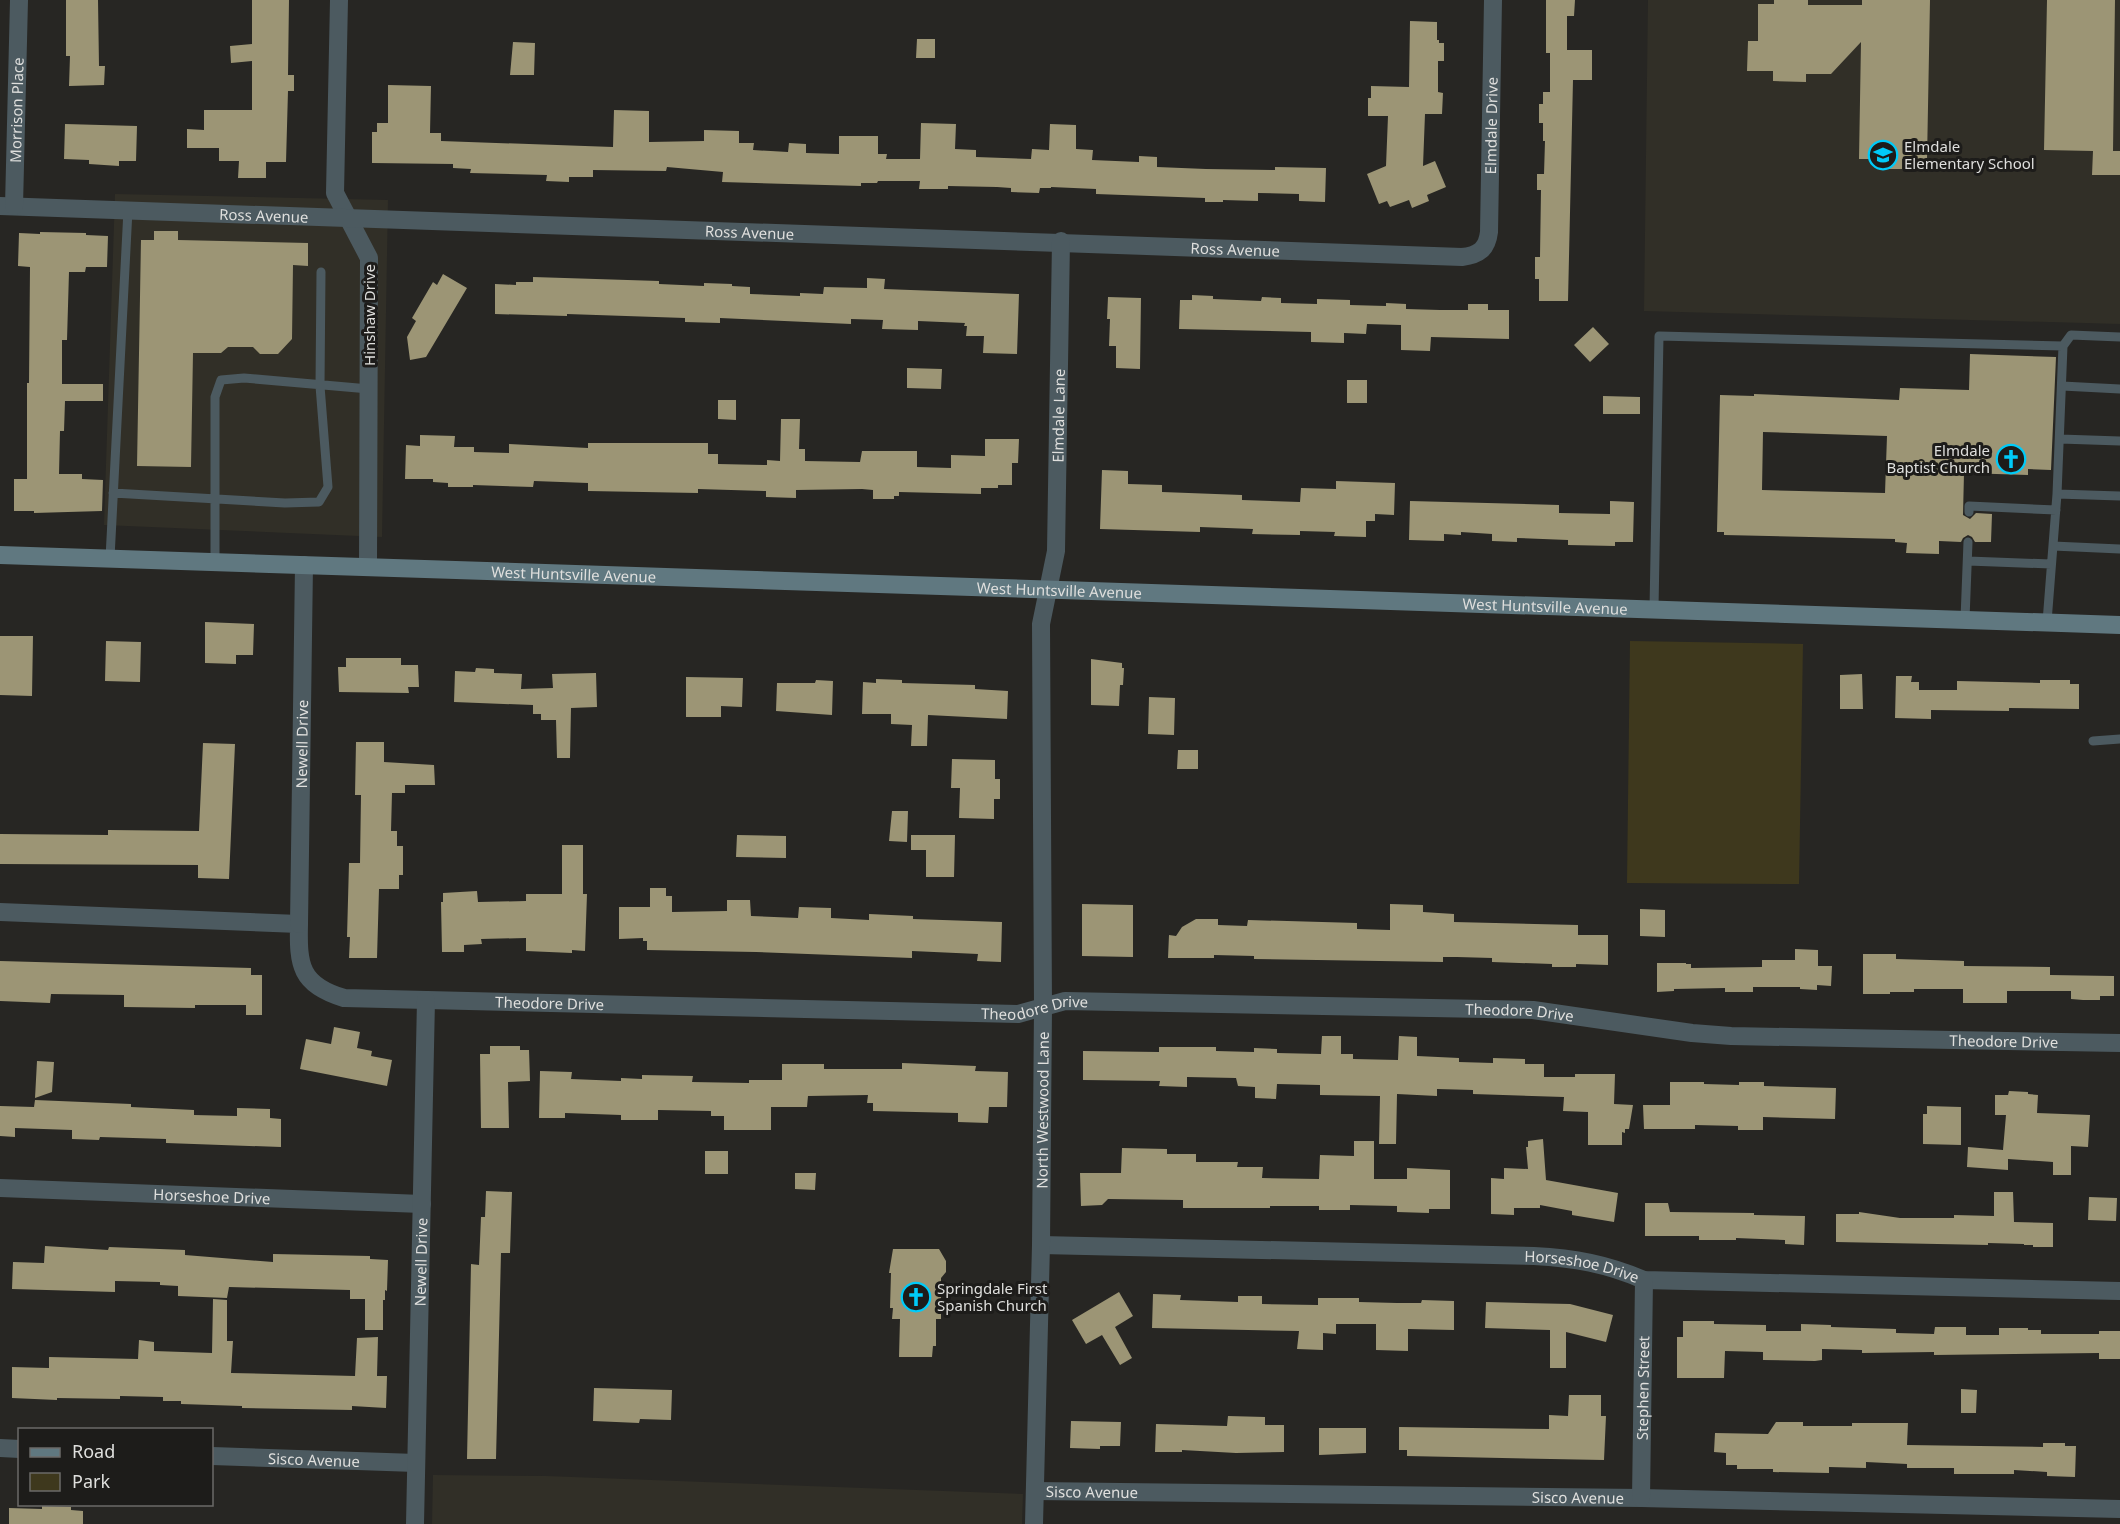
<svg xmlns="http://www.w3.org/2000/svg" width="2120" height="1524" viewBox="0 0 2120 1524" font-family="'Noto Sans',sans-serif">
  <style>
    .built { fill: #312f27 }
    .green { fill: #3e381d }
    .building { fill: #9c9575; fill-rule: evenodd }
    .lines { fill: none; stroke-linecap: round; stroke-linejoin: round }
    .lane { stroke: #4c5a60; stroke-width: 9 }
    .street { stroke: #4c5a60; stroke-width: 18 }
    .secondary { stroke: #607880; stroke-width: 18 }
    .labels { text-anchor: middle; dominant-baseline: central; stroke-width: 6; stroke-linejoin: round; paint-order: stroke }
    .street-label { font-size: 15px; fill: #dfdfdd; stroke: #1d1c1a }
    .poi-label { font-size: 15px; fill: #dfdfdd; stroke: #1d1c1a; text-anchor: start }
  </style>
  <rect width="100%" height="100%" fill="#272623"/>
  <!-- built -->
  <path class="built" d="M1648,0H2120V324L1644,311Z
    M115,194L388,200L382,537L104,525Z
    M433,1475L546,1476L1023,1494L1022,1524H432Z"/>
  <!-- green -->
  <path class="green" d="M1630,641L1803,644L1799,884L1627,883Z"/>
  <!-- building -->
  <path class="building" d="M66,0H98L99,66H105L104,85L69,86L70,56H66Z
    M252,0H289L288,75H294V91H288L286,162H266V178H238L239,161H219V148H187V129L204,130V110H252V61L231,63L230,46L252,44Z
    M1546,0H1575L1574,16H1567V50H1592V80H1573L1568,301H1539V279H1535V257H1540L1541,190H1537V174H1544L1545,141H1543V123H1539V104H1543V92H1550V53H1546Z
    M1774,0H1808V5H1862V0H1930L1927,160L1902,159V169H1884V159H1859L1861,42L1831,74H1806V82L1773,81V71H1747L1748,41H1758V4H1774Z
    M2047,0H2115L2113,151H2120V175H2092L2093,151L2044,150Z
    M1410,21L1437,22V40H1439V43H1444V61H1438V92L1443,93L1442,114H1425L1423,166L1435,161L1446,187L1427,195L1429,201L1412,208L1409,200L1390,207L1387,201L1379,204L1367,174L1386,166L1388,116H1368V98H1371V86L1409,87Z
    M917,39H935V58H916Z
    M513,42L535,43L534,75H510Z
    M388,85L431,86L430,133H441V141L613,147L614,110L649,111V142L704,141V130L739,131V143H754L753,150L788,152L789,143L806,144V153L839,154V136H878V154H887L886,159H920L921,123L956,124L955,149L976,150V157L1031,159L1032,149L1049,150L1050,124L1076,125V149L1093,150L1092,160L1139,162V156L1157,157V167L1206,169L1275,170V167L1326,168L1325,202L1299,201V194L1258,193V201L1223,200V202H1205V198L1096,194V189L1051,187V188H1040L1039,193L1011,192V188L997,187L948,186V189H919L920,181H878L877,183H861V186L722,182L723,172L667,167L666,171L593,170V177H569V182L546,181L547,175L470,173L471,169L453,168V164L372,163V132H377V123H388Z
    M65,124L137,126L136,161H119V166L89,164V160L64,159Z
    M154,231H178V240L308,243V266L293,265L292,339L278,354H260L253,347H228L221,353H193L191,467L137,466L141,240H154Z
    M40,232L86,233V235L108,236L107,267H86L85,272H69L67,340H62V384H103V401H65L64,431H60L59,474H82V479L103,480L102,511L34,513V511H14V479H27V383H29L30,267L18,266L19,233L40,234Z
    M443,274L467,288L426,357L410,360L407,337L416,321L412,318L433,282L437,285Z
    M533,277L659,281V284L704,286V283L732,284V286L750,287V294L800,296V293L823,294L824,287L867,288V278L885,279L884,289L1019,294L1017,354L983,353L984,336H966L967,326H964L965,323L918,321V330L882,329L883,320L851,319V324L720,318V323L685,322V318L567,314V316L495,314V284L516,285V282H533Z
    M1192,295L1213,296V299L1261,301L1262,297L1281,298V303L1317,304V299L1350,300V305L1386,306V303L1406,304V309L1440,310H1468V304H1488V310H1509V339L1431,337L1430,351L1401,350V325L1367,324L1366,334L1344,333V343L1311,342V332L1179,329L1180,300H1192Z
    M1108,297L1141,298L1140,369L1116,368V346H1109L1110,319H1107Z
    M1593,327L1609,344L1590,362L1574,345Z
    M1970,354L2056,357L2051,470L2028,469V475L1964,473L1963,515L1970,519L1976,513L1992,514L1991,542H1975L1972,537L1968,535L1963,538L1961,542L1939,541V554L1906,553L1907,543L1895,542V539L1724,535V532H1717L1720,395L1754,396V394L1899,400L1900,388L1969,390ZM1763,432L1887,436L1885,493L1762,490Z
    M907,368L942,369L941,389L907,388Z
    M1347,380H1367V403H1347Z
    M1603,396L1640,397V414H1603Z
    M718,400H736V420L718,419Z
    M781,419H800L799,449H805V461L860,462L862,451H917V467L951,468V455L985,456V439H1019L1018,463H1012V485H998V488H981V494L899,492V496H894V499H873V490L862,489L796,490V498L766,497V491L698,489V493L588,491V483L534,481L533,487L473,485V487H448V483L433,482V479H405L406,445L420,446V435L455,436L454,447H474V452L509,453V444L588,448V443H708V454H718V464L767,465V460L780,461Z
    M1102,470L1128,471V484L1162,485V492L1242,495V500L1300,502L1301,488L1336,489V481L1395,483L1394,515L1375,514V521H1366V537L1334,536L1335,532L1300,531V535L1252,534L1253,529L1200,527V532L1100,529Z
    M1410,501L1559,505V513L1610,514V501L1634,502L1633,542H1615V546L1568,545V540L1517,538V542L1492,541V534L1461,532V535L1444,534V541L1409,540Z
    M205,622L254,624L253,655H236V664L205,663Z
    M0,636H33L32,696L0,695Z
    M106,641L141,642L140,682L105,681Z
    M346,658H401V665H418L419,687H408L409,693L339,692L338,667H346Z
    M1091,659L1122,663V668H1124L1123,685H1120L1119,706L1091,705Z
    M476,668L494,669V673L522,674L521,689L553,688L552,674L596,673L597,707L571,708L570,758H557L556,720H541V714H533V705L454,702L455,671L475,672Z
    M1862,674L1863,709H1840V675Z
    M1896,676H1912L1911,682H1919V690H1957V681L2040,683V680H2070V684H2079V709L2009,708V711L1931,710V719L1895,718Z
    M686,677L743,678L742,707L721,706V717H686Z
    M876,679L902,680V683L975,685V689L1008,691L1007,719L928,715L927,746H911L912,725L891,724V714H862L863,682L876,683Z
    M816,680L833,681L832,715L776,711L777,683H815Z
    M1149,697L1175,698L1174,735L1148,734Z
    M356,742H384V762L434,765L435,785H405V793H392L391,831H397V846H403V875H399V889H379L377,958H349L350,937H347L349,863H360L361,795H355Z
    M203,743L235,744L229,879L198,878V865L0,864V834L108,835V830L199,831Z
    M1178,750H1198V769H1177Z
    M952,759L995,760V779H1000V799H994V819L959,818L960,788H951Z
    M892,811H908L907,842L889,841Z
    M737,835L786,836V858L736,857Z
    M911,835H955L954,877H926V850H911Z
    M562,845H583V894H587L585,951L572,950V953L526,951V938L481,939L482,944L464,945V952H442L441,902H443V893L477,891L478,902L526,901V894H562Z
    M650,888H666V896H672V912L727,911V900H750L751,916L798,918L799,907L831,908V918L869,920V914L913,916V919L1002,922L1001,962L977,961L978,954L912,951V958L756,952L647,950V941H643V938L619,939V907H650Z
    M1082,904L1133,905V957L1082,956Z
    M1390,904L1423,905V912L1454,914V922L1578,925V935H1608V965L1576,964V967H1552V964L1492,962V958L1457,957H1443V962L1254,959V956L1214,955V958H1168L1169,935L1176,936L1182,927L1196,919H1218V925L1247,926L1248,920L1357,923V929L1390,930Z
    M1640,909L1665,910V937L1640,936Z
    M1795,949L1818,950V966H1832L1831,986L1817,985V990L1800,989V987H1753V992H1725V988L1674,989V991L1657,992V963H1686V964H1691V968L1762,967V960H1795Z
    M1863,954H1896V959L1964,961V966L2050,967V975L2114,976V996H2100V1000H2083L2071,999V991H2007V1003H1963V989H1914V992H1890V994H1863Z
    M0,961L251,968V975H262V1015H246V1005H195V1008L124,1007V995L51,994L50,1003L0,1001Z
    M334,1027L360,1032L357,1048L372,1051L371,1056L392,1060L387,1086L300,1069L306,1039L331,1044Z
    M1322,1036H1341V1054H1353V1059L1398,1060L1399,1036L1417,1037V1056L1459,1058V1062L1493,1063V1058L1525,1059V1064H1544V1077H1575V1074H1615L1614,1104L1633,1105L1629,1129H1625V1133L1622,1132V1145H1588V1112L1563,1111L1564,1097L1473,1094V1090L1437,1089V1096L1397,1094L1396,1144H1379L1380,1096L1320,1095V1085L1277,1084L1276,1099L1255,1098V1087L1238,1086L1236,1078L1187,1077V1087L1159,1086L1160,1081L1083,1080V1051L1159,1052V1047H1216V1051L1254,1052V1048L1277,1049V1053L1321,1054Z
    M490,1046H520V1050H529L530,1081L508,1082L509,1128H481L480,1054H490Z
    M37,1061L54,1062L52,1092L35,1098Z
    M902,1063L976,1066L975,1071L1008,1072L1007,1107H989L988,1123L958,1122V1113L873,1111V1103H867L868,1095L808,1096L807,1107H771V1130H724V1116H711V1111L658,1110V1120H621V1115L565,1113V1118H539L540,1071L572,1072L571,1079L621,1081V1078L642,1079V1075L693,1076L692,1082L749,1083V1080H782V1064H824V1069H902Z
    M1670,1082H1704V1084L1739,1085V1082H1764V1086L1836,1088L1835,1119L1763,1117V1130H1738V1126L1695,1125V1129H1644L1643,1105H1670Z
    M2009,1091L2028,1092V1094L2038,1095L2037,1113L2090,1115L2088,1147L2071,1146V1175H2053V1162L2008,1159V1170L1967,1167L1968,1147L2003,1150L2006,1115H1995V1095H2008Z
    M35,1100L131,1104V1107L194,1110V1115L237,1116V1108L270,1109V1118L281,1119V1147L166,1143V1139L100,1137L99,1140L72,1139V1130L15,1128V1137L0,1136V1106L34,1107Z
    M1927,1106L1961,1107V1145L1923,1144V1114H1927Z
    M1543,1139L1546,1180L1618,1193L1614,1222L1572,1215V1211L1540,1205V1208H1514V1215L1491,1214V1178L1504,1179V1168L1528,1169L1526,1147H1528V1141Z
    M1354,1141H1374V1179H1407V1168L1450,1170V1209H1429V1213L1397,1212V1206L1350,1205V1210H1319V1206H1270V1208H1183V1200L1108,1199L1102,1205L1081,1206L1080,1173H1121L1122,1148L1167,1149V1154H1196V1162H1238L1237,1167H1263L1262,1178L1319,1179L1320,1155L1354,1156Z
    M705,1151H728V1174H705Z
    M795,1173H816L815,1190L795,1189Z
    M486,1191L512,1192L510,1253H501L496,1459H467L471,1264L479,1265L481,1217H485Z
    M1994,1192H2013L2014,1222L2053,1223V1247H2033V1245H2024V1244L1988,1243V1245L1836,1242V1214H1859V1212L1900,1218H1954V1215L1994,1216Z
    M2089,1197L2117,1198L2116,1221L2088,1220Z
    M1645,1203H1668L1670,1212L1754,1213V1215L1805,1216L1804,1245L1785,1244V1240L1736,1238V1240H1699V1236H1645Z
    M45,1246L108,1250L109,1247L185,1250V1255L273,1262V1254L370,1256V1259L388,1260L387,1291L385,1290V1300H383V1330H365V1299H350V1290L229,1287L227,1298L178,1296V1286L160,1285V1282L115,1281V1292L12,1289L13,1262L44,1263Z
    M893,1249H939L946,1261V1272L941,1278V1319H936V1346H933L932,1357H899L900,1319H892L893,1308H890L891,1273H889Z
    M1119,1292L1133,1316L1115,1327L1132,1358L1120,1365L1102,1335L1086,1344L1072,1320Z
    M1153,1294L1181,1295L1180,1300L1238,1302V1296H1262V1304L1318,1305V1298H1359V1302L1397,1303H1421L1422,1300L1454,1301V1330L1408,1329V1351L1376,1350V1324H1336V1334L1323,1333V1350L1297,1349L1299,1331L1152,1328Z
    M213,1299L227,1300V1341H233L231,1373L355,1376L357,1338L378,1337L377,1376H387L386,1408L352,1406V1410L242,1408V1406L181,1404V1401H163V1397L120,1396V1399L57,1398V1400L12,1398V1367L49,1368V1357L138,1359L139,1340L154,1342V1351L212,1353Z
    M1486,1302L1570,1304L1613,1315L1606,1342L1566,1332V1368H1550V1330L1485,1328Z
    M1683,1321H1714V1324L1766,1325V1331H1801V1324L1831,1325V1327L1896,1329V1333L1934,1334L1935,1327H1966V1335H1999V1328H2028V1330H2041V1334H2099V1331H2120V1359H2099V1353L1934,1355V1352L1862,1353V1350L1822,1349V1360L1815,1361L1763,1360V1352L1725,1351L1724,1378H1677V1337H1683Z
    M594,1388L672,1390L671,1420L640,1419L639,1423L593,1421Z
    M1961,1389L1977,1390L1976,1413H1961Z
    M1569,1395H1601V1416H1606L1604,1460L1407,1456V1450H1399V1427L1549,1429V1415L1568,1416Z
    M1228,1416L1265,1417V1425H1284V1452L1236,1453L1182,1450V1452H1155L1156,1424L1227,1426Z
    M1071,1421L1121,1422L1120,1446H1100V1449L1070,1448Z
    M1776,1422H1803V1426H1852V1423H1908L1907,1445L2043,1447V1443H2065V1446H2076L2075,1477L2047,1476V1472L2014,1470V1474H1954V1468H1907V1464L1866,1462V1468L1829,1467V1473L1773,1472V1469H1737V1465H1726V1453L1714,1452L1715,1433L1768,1434Z
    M1319,1428H1366V1453L1319,1455Z
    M42,1506L71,1507V1510L83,1511V1524H9V1508L42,1509Z"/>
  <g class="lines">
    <!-- lane -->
    <path class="lane" d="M2062,386L2120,389
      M2060,439L2120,441
      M113,493L285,503L319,502L328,487L320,386L321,272
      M2057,494L2120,496
      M1969,512V506L2056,510
      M2053,546L2120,549
      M110,558L128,210
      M1968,561L2051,564
      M215,562V397L221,380L244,378L369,389
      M1654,609L1659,336L2063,346
      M1965,619L1968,542
      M2047,622L2057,494L2063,346L2071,335L2120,337
      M2093,741L2120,739"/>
    <!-- street -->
    <g class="street">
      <path d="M339,0L335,193L369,258L368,567"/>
      <path id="s1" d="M0,206L1462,257C1479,255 1487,249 1489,232L1493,0"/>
      <path id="s2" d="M14,206L19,0"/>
      <path id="s3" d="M0,912L299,924C298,965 300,985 344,998L1018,1014L1065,1001L1533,1010L1692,1033L1731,1036L2120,1043"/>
      <path id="s4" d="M299,924L304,565"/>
      <path id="s5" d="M0,1188L422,1204"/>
      <path id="s6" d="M1041,1245L1534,1256C1574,1258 1607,1264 1644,1280L2120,1291"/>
      <path d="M0,1448L20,1449"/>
      <path id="s7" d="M212,1456L416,1463"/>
      <path id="s8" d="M1035,1491L1641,1498L2120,1509"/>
      <path id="s9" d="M1641,1498L1644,1280"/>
      <path id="s10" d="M415,1524L426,1000"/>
      <path id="s11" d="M1034,1524L1041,1245L1043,1007L1041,624L1056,551L1061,241"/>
    </g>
    <!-- secondary -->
    <path class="secondary" id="s12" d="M0,555L2120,625"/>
  </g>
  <!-- icons -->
  <defs>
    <g id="school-ring" transform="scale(1.5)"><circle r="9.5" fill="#1d1c1a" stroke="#00cbf9" stroke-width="1.5"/><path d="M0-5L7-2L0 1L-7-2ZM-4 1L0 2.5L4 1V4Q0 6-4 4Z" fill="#00cbf9"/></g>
    <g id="church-ring" transform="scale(1.5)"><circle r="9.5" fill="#1d1c1a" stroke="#00cbf9" stroke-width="1.5"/><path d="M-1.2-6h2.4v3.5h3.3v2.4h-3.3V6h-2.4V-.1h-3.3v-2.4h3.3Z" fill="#00cbf9"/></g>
  </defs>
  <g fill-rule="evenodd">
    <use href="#school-ring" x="1883" y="155"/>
    <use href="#church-ring" x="2011" y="459"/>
    <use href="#church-ring" x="916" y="1297"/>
  </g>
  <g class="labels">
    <!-- street labels -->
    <g class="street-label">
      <text stroke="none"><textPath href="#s2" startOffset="96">Morrison Place</textPath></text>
      <text stroke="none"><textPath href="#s1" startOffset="1610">Elmdale Drive</textPath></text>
      <text stroke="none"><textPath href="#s1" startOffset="264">Ross Avenue</textPath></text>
      <text stroke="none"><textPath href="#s1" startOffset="750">Ross Avenue</textPath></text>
      <text stroke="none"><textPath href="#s1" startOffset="1236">Ross Avenue</textPath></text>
      <text transform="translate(369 315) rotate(-90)">Hinshaw Drive</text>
      <text stroke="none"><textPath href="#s11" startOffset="1110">Elmdale Lane</textPath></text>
      <text stroke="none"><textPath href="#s12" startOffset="574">West Huntsville Avenue</textPath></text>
      <text stroke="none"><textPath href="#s12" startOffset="1060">West Huntsville Avenue</textPath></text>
      <text stroke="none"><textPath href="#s12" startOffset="1546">West Huntsville Avenue</textPath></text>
      <text stroke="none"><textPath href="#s4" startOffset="180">Newell Drive</textPath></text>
      <text stroke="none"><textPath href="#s3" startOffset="602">Theodore Drive</textPath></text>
      <text stroke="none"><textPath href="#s3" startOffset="1088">Theodore Drive</textPath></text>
      <text stroke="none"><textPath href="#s3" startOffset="1574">Theodore Drive</textPath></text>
      <text stroke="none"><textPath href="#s3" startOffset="2060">Theodore Drive</textPath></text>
      <text stroke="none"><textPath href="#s11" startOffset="414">North Westwood Lane</textPath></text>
      <text stroke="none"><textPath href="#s5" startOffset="212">Horseshoe Drive</textPath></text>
      <text stroke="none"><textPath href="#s10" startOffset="262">Newell Drive</textPath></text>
      <text stroke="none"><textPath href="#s6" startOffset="542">Horseshoe Drive</textPath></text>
      <text stroke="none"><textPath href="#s9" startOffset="110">Stephen Street</textPath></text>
      <text stroke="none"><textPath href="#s7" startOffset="102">Sisco Avenue</textPath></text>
      <text stroke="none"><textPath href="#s8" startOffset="57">Sisco Avenue</textPath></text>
      <text stroke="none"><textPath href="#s8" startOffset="543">Sisco Avenue</textPath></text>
    </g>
    <!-- poi labels -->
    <g class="poi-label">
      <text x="1904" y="146">Elmdale<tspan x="1904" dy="17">Elementary School</tspan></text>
      <text x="1990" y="450" text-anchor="end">Elmdale<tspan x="1990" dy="17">Baptist Church</tspan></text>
      <text x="937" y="1288">Springdale First<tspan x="937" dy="17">Spanish Church</tspan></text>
    </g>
  </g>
  <!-- legend -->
  <rect x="18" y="1428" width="195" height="78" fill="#1d1c1a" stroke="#6b6a68" stroke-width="1.5"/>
  <rect x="30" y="1448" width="30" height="9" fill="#607880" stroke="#6b6a68" stroke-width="1.5"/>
  <text x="72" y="1458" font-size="18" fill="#dfdfdd">Road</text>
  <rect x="30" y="1473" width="30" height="18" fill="#3e381d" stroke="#6b6a68" stroke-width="1.5"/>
  <text x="72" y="1488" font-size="18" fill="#dfdfdd">Park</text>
</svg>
